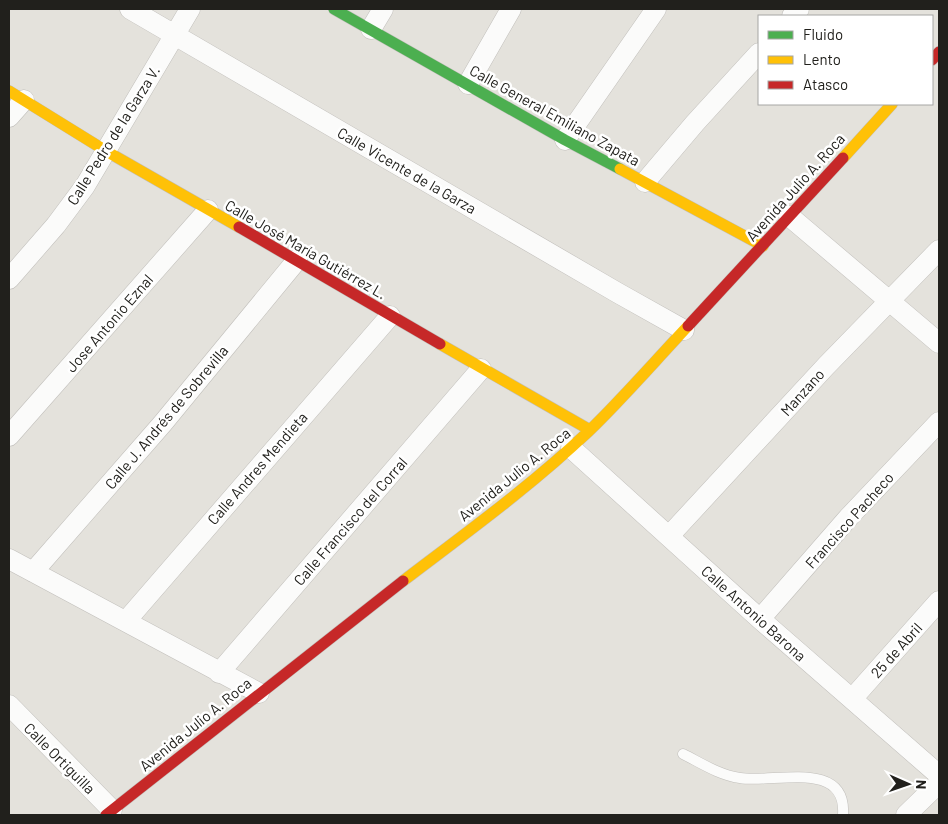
<svg xmlns="http://www.w3.org/2000/svg" width="948" height="824" viewBox="0 0 948 824" font-family="Barlow,sans-serif">
  <style>
    .lines { fill: none; stroke-linecap: round; stroke-linejoin: round }
    .lane-casing { stroke: #c1bfbb; stroke-width: 11 }
    .street-casing { stroke: #c1bfbb; stroke-width: 21 }
    .fast-casing { stroke: #c1bfbb; stroke-width: 12 }
    .slow-casing { stroke: #c1bfbb; stroke-width: 12 }
    .jam-casing { stroke: #c1bfbb; stroke-width: 12 }
    .lane { stroke: #fbfbfa; stroke-width: 10 }
    .street { stroke: #fbfbfa; stroke-width: 20 }
    .fast { stroke: #4caf50; stroke-width: 11 }
    .slow { stroke: #ffc107; stroke-width: 11 }
    .jam { stroke: #c62828; stroke-width: 11 }
    .labels { text-anchor: middle; dominant-baseline: central; stroke-width: 5; stroke-linejoin: round; paint-order: stroke }
    .street-label { font-size: 15px; fill: #21201c; stroke: #fff }
  </style>
  <rect width="100%" height="100%" fill="#e4e2dc"/>
  <g class="lines">
    <!-- lane casing -->
    <g class="lane-casing">
      <path id="lane" d="M683,754C701,763 719,775 740,778C772,784 847,758 843,815"/>
    </g>
    <!-- street casing -->
    <g class="street-casing">
      <path id="street" d="M130,9L618,293L684,330
        M792,16L799,9
        M371,29L383,9
        M468,84L511,9
        M9,117L24,100
        M565,140L656,9
        M645,182L695,123L759,53
        M789,216L939,343
        M9,279L56,225L85,186L190,9
        M9,436L208,210
        M571,448L760,619L939,775
        M669,536L826,366L939,250
        M9,559L259,693
        M33,572L163,423L297,260
        M760,619L848,518L939,422
        M126,621L390,316
        M219,673L481,369
        M852,699L939,601
        M9,705L112,810
        M906,815L939,783"/>
    </g>
    <!-- fast casing -->
    <g class="fast-casing">
      <path id="fast" d="M334,9L565,140L620,169"/>
    </g>
    <!-- slow casing -->
    <g class="slow-casing">
      <path id="slow" d="M9,91L106,151L239,227
        M843,158L892,104
        M620,169L763,246
        M440,344L590,430
        M403,581C466,533 531,486 589,431C623,398 655,361 688,326"/>
    </g>
    <!-- jam casing -->
    <g class="jam-casing">
      <path id="jam" d="M932,60L939,52
        M239,227L440,344
        M688,326L843,158
        M106,815L403,581"/>
    </g>
    <!-- lane -->
    <use href="#lane" class="lane"/>
    <!-- street -->
    <use href="#street" class="street"/>
    <!-- fast -->
    <use href="#fast" class="fast"/>
    <!-- slow -->
    <use href="#slow" class="slow"/>
    <!-- jam -->
    <use href="#jam" class="jam"/>
  </g>
  <g class="labels">
    <!-- street labels -->
    <g class="street-label">
      <text transform="translate(555 115) rotate(29)">Calle General Emiliano Zapata</text>
      <text transform="translate(113 135) rotate(-58)">Calle Pedro de la Garza V.</text>
      <text transform="translate(407 170) rotate(30)">Calle Vicente de la Garza</text>
      <text transform="translate(795 187) rotate(-48)">Avenida Julio A. Roca</text>
      <text transform="translate(306 249) rotate(30)">Calle José María Gutiérrez L.</text>
      <text transform="translate(109 323) rotate(-49)">Jose Antonio Eznal</text>
      <text transform="translate(802 392) rotate(-48)">Manzano</text>
      <text transform="translate(166 417) rotate(-50)">Calle J. Andrés de Sobrevilla</text>
      <text transform="translate(257 468) rotate(-49)">Calle Andres Mendieta</text>
      <text transform="translate(514 474) rotate(-39)">Avenida Julio A. Roca</text>
      <text transform="translate(849 520) rotate(-48)">Francisco Pacheco</text>
      <text transform="translate(350 521) rotate(-49)">Calle Francisco del Corral</text>
      <text transform="translate(754 613) rotate(42)">Calle Antonio Barona</text>
      <text transform="translate(896 650) rotate(-48)">25 de Abril</text>
      <text transform="translate(195 724) rotate(-39)">Avenida Julio A. Roca</text>
      <text transform="translate(60 758) rotate(45)">Calle Ortiguilla</text>
    </g>
  </g>
  <!-- border -->
  <rect width="948" height="824" fill="none" stroke="#21201c" stroke-width="20"/>
  <!-- legend -->
  <rect x="758" y="15" width="175" height="90" fill="#ffffff" stroke="#a6a6a4"/>
  <rect x="768" y="31" width="25" height="8" fill="#4caf50" stroke="#a6a6a4"/>
  <text x="803" y="40" font-size="15" fill="#21201c">Fluido</text>
  <rect x="768" y="56" width="25" height="8" fill="#ffc107" stroke="#a6a6a4"/>
  <text x="803" y="65" font-size="15" fill="#21201c">Lento</text>
  <rect x="768" y="81" width="25" height="8" fill="#c62828" stroke="#a6a6a4"/>
  <text x="803" y="90" font-size="15" fill="#21201c">Atasco</text>
  <!-- north arrow -->
  <g transform="translate(908 784) rotate(92)" stroke="#ffffff" stroke-width="4" paint-order="stroke">
  <path d="M0-4L9 19L0 12L-9 19Z" fill="#21201c"/>
  <text y="-8" font-size="14" font-weight="bold" text-anchor="middle" fill="#21201c">N</text>
  </g>
</svg>
